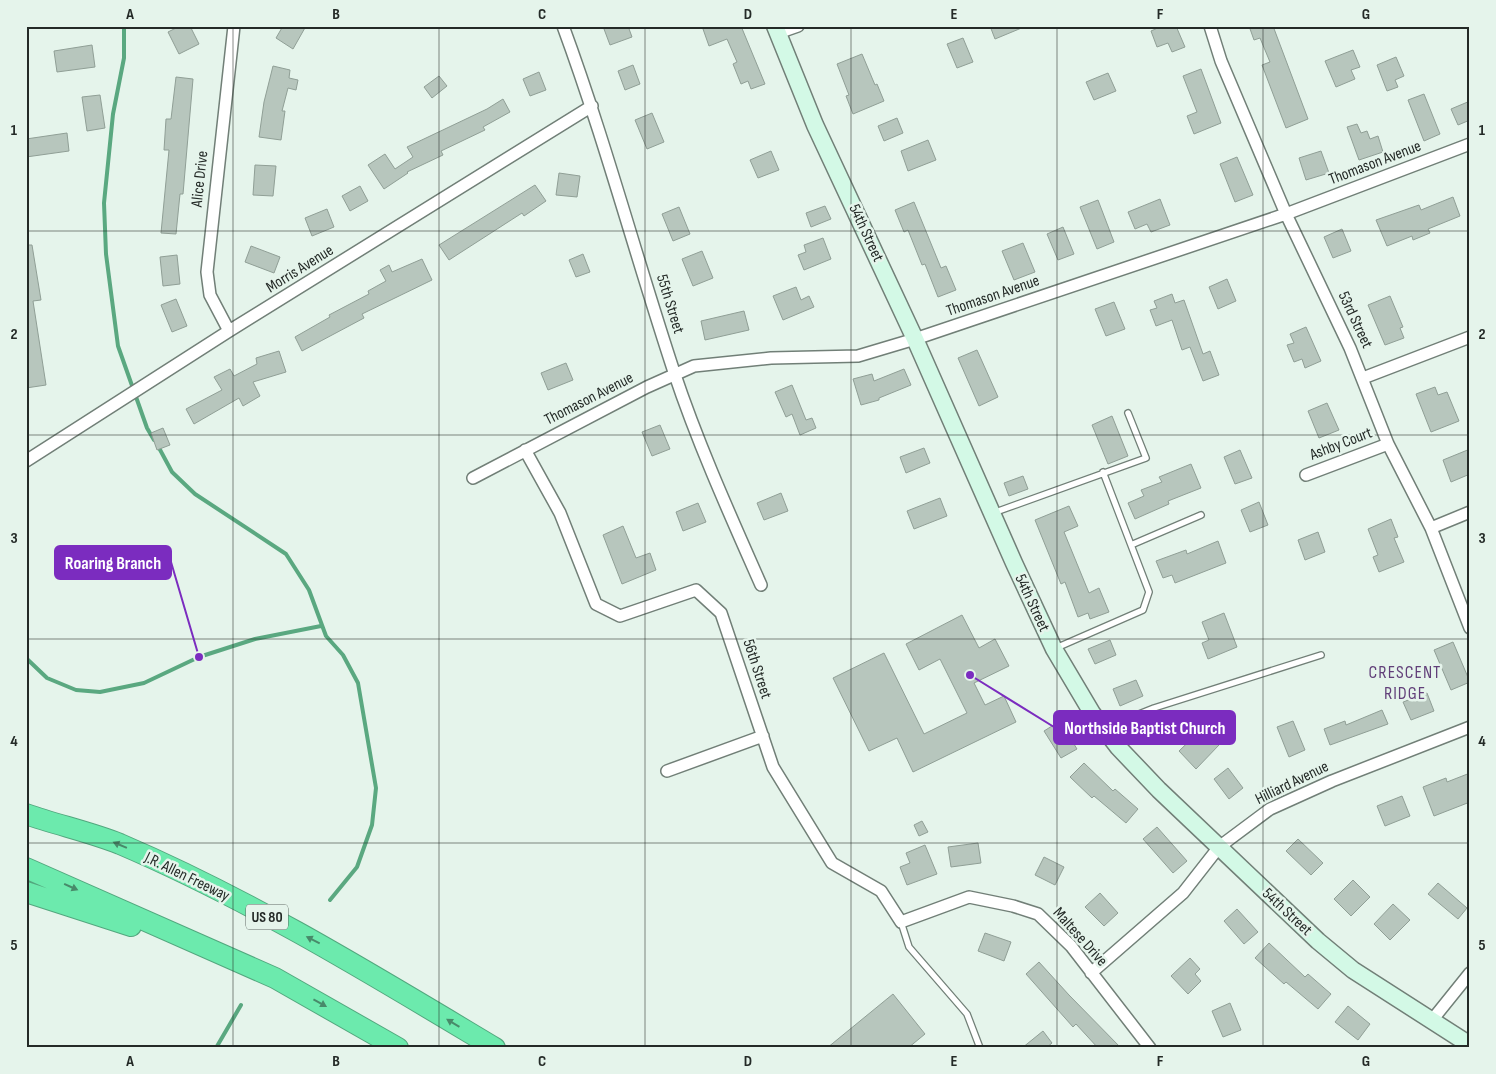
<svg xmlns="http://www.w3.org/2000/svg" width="1496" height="1074" viewBox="0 0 1496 1074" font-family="'Sofia Sans Condensed',sans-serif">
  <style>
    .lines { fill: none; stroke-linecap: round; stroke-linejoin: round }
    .stream { stroke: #5aa880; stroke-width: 4 }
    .building { fill: #b7c6bd; stroke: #909f96 }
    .service-casing { stroke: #717f77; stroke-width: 8 }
    .minor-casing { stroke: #717f77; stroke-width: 14 }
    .secondary-casing { stroke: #717f77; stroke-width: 19 }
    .motorway-casing { stroke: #53a77e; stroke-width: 22 }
    .service { stroke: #fff; stroke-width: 5.5 }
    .minor { stroke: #fff; stroke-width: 11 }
    .secondary { stroke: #d3f9e6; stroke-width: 16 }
    .motorway { stroke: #6ceaad; stroke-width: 20 }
    .oneway { fill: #488a6a }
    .grid { fill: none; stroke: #242a27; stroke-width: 1; stroke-opacity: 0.55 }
    .labels { text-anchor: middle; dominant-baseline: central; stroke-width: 5; stroke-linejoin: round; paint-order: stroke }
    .shield { fill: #e5f4eb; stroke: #5e6762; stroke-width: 1 }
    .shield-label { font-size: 15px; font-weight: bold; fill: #242a27 }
    .street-label { font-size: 16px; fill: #242a27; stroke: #e5f4eb }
    .neighbourhood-label { font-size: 18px; letter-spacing: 1px; fill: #613f79; stroke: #e5f4eb }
    .leader { fill: none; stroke: #7b2cbf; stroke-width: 2 }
    .callout-dot { fill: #7b2cbf; stroke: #e5f4eb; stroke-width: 2 }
    .callout { fill: #7b2cbf; stroke: #7b2cbf; stroke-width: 2 }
    .callout-label { font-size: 18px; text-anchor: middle; font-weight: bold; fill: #fff }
    .neatline { fill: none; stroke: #242a27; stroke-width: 2 }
    .grid-label { font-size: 16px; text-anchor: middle; font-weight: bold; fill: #242a27 }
  </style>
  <rect width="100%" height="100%" fill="#e5f4eb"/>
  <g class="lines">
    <!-- stream -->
    <path class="stream" d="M124,26V58L113,114L104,203L106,254L118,346L147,428L154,440
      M158,446L172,472L195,494L286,554L309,590L326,636L343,655L358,683L376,788L372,825L357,867L330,900
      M26,658L47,678L76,690L100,692L144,683L199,657L255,639L321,626
      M216,1048L241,1005"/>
  </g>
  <!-- building -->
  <path class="building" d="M180,26H190L199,44L179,54L168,32Z
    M283,26H306L293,49L276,38Z
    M611,26H628L632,37L610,45L604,29Z
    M710,26H741L765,84L751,89L748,81L741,84L733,64L737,62L727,39L709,46L703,29Z
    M990,26H1024V27L995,39Z
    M1162,26H1176L1185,47L1172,52L1168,43L1157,47L1151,31Z
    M1249,26H1273L1308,119L1286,128L1262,65L1270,62L1260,38L1254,40Z
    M963,38L973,62L957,68L947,44Z
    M92,45L95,67L57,72L54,51Z
    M1353,50L1360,67L1351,70L1355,79L1336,87L1325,61Z
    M862,54L875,85L877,84L884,101L853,114L846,96L849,95L837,64Z
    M1396,57L1404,76L1395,80L1398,87L1387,91L1377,65Z
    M633,65L640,84L625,90L618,71Z
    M273,66L290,70L289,78L298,80L296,90L288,88L282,111H285L281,140L259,137L264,102Z
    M1201,69L1221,123L1194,134L1187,116L1197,112L1183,76Z
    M539,72L546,90L530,96L523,79Z
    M1108,73L1116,91L1094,100L1086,82Z
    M439,76L447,86L432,98L424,87Z
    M176,77L193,79L183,194H180L176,234L161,233L169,150H164L166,119H171Z
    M1424,94L1440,134L1424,141L1408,100Z
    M100,95L105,128L87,131L82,97Z
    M503,99L510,112L483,127L485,130L441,151L443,155L407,172L408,173L384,189L368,165L385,154L395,169L413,157L407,147L487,109Z
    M1470,101V120L1458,125L1451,109Z
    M652,113L664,142L647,149L635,120Z
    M897,118L903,133L884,141L878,126Z
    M1357,124L1361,133L1367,131L1370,139L1378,136L1383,152L1359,160L1347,127Z
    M67,133L69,151L26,157V139Z
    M928,140L936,160L908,171L901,151Z
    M771,151L779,170L758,178L750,160Z
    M1321,151L1329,173L1306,180L1299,158Z
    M1237,157L1253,195L1235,202L1220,164Z
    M255,165L276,166L273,196L253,195Z
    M559,173L580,176L577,197L556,195Z
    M535,185L546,201L524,216L522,213L449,260L439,245Z
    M360,186L368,201L350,211L342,196Z
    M1453,197L1460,216L1428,229L1430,233L1413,240L1412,236L1387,246L1376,220L1419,205L1421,210Z
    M1160,199L1170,225L1151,232L1147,224L1135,229L1128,212Z
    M1098,200L1114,242L1097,249L1080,207Z
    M914,202L941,268L946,266L956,290L938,297L925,264L922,265L908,230L904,232L895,210Z
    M825,206L831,219L811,227L806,213Z
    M679,207L690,234L673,241L662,214Z
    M327,209L334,227L312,236L305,218Z
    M1063,227L1074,254L1058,260L1047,234Z
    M1342,229L1351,251L1333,258L1324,237Z
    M823,238L831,259L804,270L798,255L806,252L804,245Z
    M1023,243L1035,272L1014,280L1002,251Z
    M26,245H32L41,300L33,301L46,385L26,388Z
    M251,246L280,257L274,273L245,262Z
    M702,251L713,278L693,286L682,259Z
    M583,254L590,272L576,277L569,260Z
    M177,255L180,284L163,286L160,257Z
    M422,259L432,280L362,314L364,318L302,351L295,337L330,317L329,315L369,294L368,291L386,281L380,270L389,265L392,272Z
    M1227,279L1236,301L1218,309L1209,287Z
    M796,287L801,300L809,296L814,307L783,320L773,296Z
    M1172,294L1175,303L1184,300L1203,354L1210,351L1219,375L1203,381L1190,347L1182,350L1172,320L1156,326L1150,310L1157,308L1154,301Z
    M1390,296L1403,327L1400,328L1404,338L1385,345L1368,305Z
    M176,299L187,326L172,332L161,305Z
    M1114,302L1125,329L1106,336L1095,309Z
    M744,311L749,330L705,340L701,321Z
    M1306,327L1321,361L1305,368L1302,359L1294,362L1287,345L1294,343L1290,334Z
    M977,350L998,397L979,406L958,358Z
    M279,351L286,372L253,382L260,396L243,406L239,398L194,424L186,409L222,390L214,377L230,369L234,376L257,364L256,358Z
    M566,363L573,380L548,390L541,373Z
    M904,369L911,385L879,398V400L861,405L853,379L872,374L874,381Z
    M792,385L806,420L812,418L816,428L800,435L792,414L786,417L775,392Z
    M1435,387L1438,395L1447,392L1459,421L1431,432L1416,394Z
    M1327,403L1339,430L1319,438L1308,411Z
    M1112,416L1128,456L1108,464L1092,425Z
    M660,425L670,449L652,456L642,432Z
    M163,428L170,445L157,450L151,433Z
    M924,448L930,463L906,473L900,457Z
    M1470,449V474L1451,482L1443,460Z
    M1240,450L1252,478L1235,484L1224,457Z
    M1191,464L1201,488L1168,501L1169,504L1135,519L1128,503L1144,496L1141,490L1162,482L1159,477Z
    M1023,476L1028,489L1009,496L1004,483Z
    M781,493L788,511L764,520L757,503Z
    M940,498L947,516L914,529L907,511Z
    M1259,502L1268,525L1250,532L1241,510Z
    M698,503L706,522L683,531L676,512Z
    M1069,506L1078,526L1064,532L1089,593L1099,588L1109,612L1090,619L1088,613L1078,617L1065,582L1061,584L1035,520Z
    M1391,519L1398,537L1394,538L1404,562L1379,572L1373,557L1378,555L1368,529Z
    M623,526L636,558L650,553L656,570L622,584L603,535Z
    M1318,532L1325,552L1305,560L1298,540Z
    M1218,541L1226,563L1175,583L1172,575L1163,578L1156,561L1186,550L1187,554Z
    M1224,613L1237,647L1208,659L1202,643L1209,640L1202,622Z
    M962,615L979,648L995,639L1009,666L974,683L985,705L1004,696L1016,722L913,772L897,738L869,751L833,678L884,653L924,734L967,713L940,659L919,670L906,644Z
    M1110,640L1116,655L1095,664L1088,649Z
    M1453,642L1470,682L1451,690L1434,650Z
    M1136,680L1143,696L1120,706L1113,689Z
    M1427,693L1434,711L1411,720L1403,702Z
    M1382,710L1388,724L1330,745L1324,729L1345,721L1346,725Z
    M1060,721L1077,749L1061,758L1044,731Z
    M1293,721L1305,750L1289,757L1277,727Z
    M1203,728L1219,745L1196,769L1179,751Z
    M1084,763L1113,791L1115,789L1138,809L1126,823L1094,796L1092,798L1070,777Z
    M1228,768L1243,788L1229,799L1214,779Z
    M1470,773V802L1434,816L1423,787L1446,778L1447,782Z
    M1402,796L1410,816L1385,826L1377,806Z
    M922,821L928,832L919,836L914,825Z
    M1157,827L1187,861L1173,873L1143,839Z
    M1298,839L1323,863L1311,875L1286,851Z
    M978,843L981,863L951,867L948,847Z
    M925,845L937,874L907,885L900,867L910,863L906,853Z
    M1044,857L1064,867L1055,885L1035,875Z
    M1353,880L1370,897L1351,916L1334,899Z
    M1438,883L1467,908L1458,919L1428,894Z
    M1100,893L1118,913L1104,926L1085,907Z
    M1393,904L1410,920L1390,940L1374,924Z
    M1237,909L1258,932L1244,944L1224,921Z
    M985,933L1011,942L1004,961L978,951Z
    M1269,943L1305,977L1308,974L1331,994L1318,1009L1286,982L1284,984L1255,958Z
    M1190,958L1200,969L1195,974L1201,981L1188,994L1171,976Z
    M1039,962L1069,995L1121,1048H1098L1076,1024L1073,1027L1026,974Z
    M893,994L925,1034L908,1048H827Z
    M1230,1003L1241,1030L1223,1037L1212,1011Z
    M1348,1006L1370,1024L1358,1040L1335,1022Z
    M1043,1031L1052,1043L1046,1048H1022Z"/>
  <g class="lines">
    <!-- service casing -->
    <g class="service-casing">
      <path id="service" d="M993,513L1146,458L1128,413
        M1131,545L1201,515
        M1056,648L1143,610L1149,592L1103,472
        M1108,730L1129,718L1154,708L1321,655
        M901,922L909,947L967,1014L980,1048"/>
    </g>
    <!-- minor casing -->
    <g class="minor-casing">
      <path id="minor" d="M563,26C605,140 636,257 674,372C698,444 730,515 761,585
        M1210,26L1221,61L1286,214L1350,348L1388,444L1431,528L1470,628
        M778,33L798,26
        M229,331L210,295L207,272L234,26
        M1363,378L1470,337
        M525,450L560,513L596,604L620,616L696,590L721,613L773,767L832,863L881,891L901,922L969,897L1013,906L1038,914L1071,946L1150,1048
        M26,461L229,331L592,106
        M1306,475L1388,444
        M473,478L647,387L694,366L771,358L858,356L915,339L1286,214L1470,144
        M1431,528L1470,512
        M667,771L763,736
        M1091,973L1183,893L1219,847L1270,809L1332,781L1470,727
        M1433,1019L1470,973"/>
    </g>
    <!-- secondary casing -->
    <g class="secondary-casing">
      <path id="secondary" d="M775,26L815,125L915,339L1014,563L1054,649L1092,713L1118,747L1159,790L1318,941L1353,970L1470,1045"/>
    </g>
    <!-- motorway casing -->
    <g class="motorway-casing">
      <path id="motorway" d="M26,814C57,825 90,832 120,844C251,900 373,975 495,1048
        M26,868L275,978L398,1048
        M26,892L131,926"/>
    </g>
    <!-- service -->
    <use href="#service" class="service"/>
    <!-- minor -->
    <use href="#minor" class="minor"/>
    <!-- secondary -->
    <use href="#secondary" class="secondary"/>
    <!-- motorway -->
    <use href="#motorway" class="motorway"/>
  </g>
  <!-- one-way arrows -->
  <defs><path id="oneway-solid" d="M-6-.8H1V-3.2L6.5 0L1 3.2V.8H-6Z" transform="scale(1.25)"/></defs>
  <g class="oneway">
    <use href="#oneway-solid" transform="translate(120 845) rotate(-157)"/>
    <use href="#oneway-solid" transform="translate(71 887) rotate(24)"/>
    <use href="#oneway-solid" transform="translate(313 940) rotate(-153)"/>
    <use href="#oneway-solid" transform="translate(320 1003) rotate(29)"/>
    <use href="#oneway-solid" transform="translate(453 1023) rotate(-149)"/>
  </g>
  <!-- grid -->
  <path class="grid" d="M233,26V1048M439,26V1048M645,26V1048M851,26V1048M1057,26V1048M1263,26V1048M26,231H1470M26,435H1470M26,639H1470M26,843H1470"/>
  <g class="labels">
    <!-- shield labels -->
    <rect class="shield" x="246" y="904.5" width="42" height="25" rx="4"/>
    <g class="shield-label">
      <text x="267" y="917">US 80</text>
    </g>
    <!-- street labels -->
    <g class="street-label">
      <text transform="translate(1375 163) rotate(-21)">Thomason Avenue</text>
      <text transform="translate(200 179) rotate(-84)">Alice Drive</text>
      <text transform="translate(866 233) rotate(65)">54th Street</text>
      <text transform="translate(300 269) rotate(-32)">Morris Avenue</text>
      <text transform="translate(993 296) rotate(-19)">Thomason Avenue</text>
      <text transform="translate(670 304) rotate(73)">55th Street</text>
      <text transform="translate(1355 320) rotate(65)">53rd Street</text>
      <text transform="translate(589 399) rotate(-27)">Thomason Avenue</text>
      <text transform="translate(1341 444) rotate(-21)">Ashby Court</text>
      <text transform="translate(1032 603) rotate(65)">54th Street</text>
      <text transform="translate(757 669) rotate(72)">56th Street</text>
      <text transform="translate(1292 783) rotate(-26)">Hilliard Avenue</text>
      <text transform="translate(187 877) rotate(26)">J.R. Allen Freeway</text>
      <text transform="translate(1287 912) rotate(43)">54th Street</text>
      <text transform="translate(1080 937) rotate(48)">Maltese Drive</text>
    </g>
    <!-- neighbourhood labels -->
    <g class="neighbourhood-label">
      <text x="1405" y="672">CRESCENT<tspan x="1405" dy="21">RIDGE</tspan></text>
    </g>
  </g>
  <!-- callouts -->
  <path class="leader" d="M199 657L171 562M970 675L1054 727"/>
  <g class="callout-dot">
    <circle cx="199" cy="657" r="5"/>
    <circle cx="970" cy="675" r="5"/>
  </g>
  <g class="callout">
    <rect x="55" y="546" width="116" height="33" rx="5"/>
    <rect x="1054" y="711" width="181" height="33" rx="5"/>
  </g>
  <g class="callout-label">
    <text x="113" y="569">Roaring Branch</text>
    <text x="1145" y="734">Northside Baptist Church</text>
  </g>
  <!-- border -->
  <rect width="1496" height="1074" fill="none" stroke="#e5f4eb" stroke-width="55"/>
  <rect x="28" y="28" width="1440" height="1018" class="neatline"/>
  <g class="grid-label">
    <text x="130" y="19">A</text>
    <text x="336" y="19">B</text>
    <text x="542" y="19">C</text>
    <text x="748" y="19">D</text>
    <text x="954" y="19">E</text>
    <text x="1160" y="19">F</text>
    <text x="1366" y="19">G</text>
    <text x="14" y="135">1</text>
    <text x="1482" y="135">1</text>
    <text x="14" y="339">2</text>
    <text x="1482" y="339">2</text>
    <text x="14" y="543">3</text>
    <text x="1482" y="543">3</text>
    <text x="14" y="746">4</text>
    <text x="1482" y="746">4</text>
    <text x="14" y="950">5</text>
    <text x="1482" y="950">5</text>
    <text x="130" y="1066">A</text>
    <text x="336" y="1066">B</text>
    <text x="542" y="1066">C</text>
    <text x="748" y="1066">D</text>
    <text x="954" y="1066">E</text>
    <text x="1160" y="1066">F</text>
    <text x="1366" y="1066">G</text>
  </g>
</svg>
